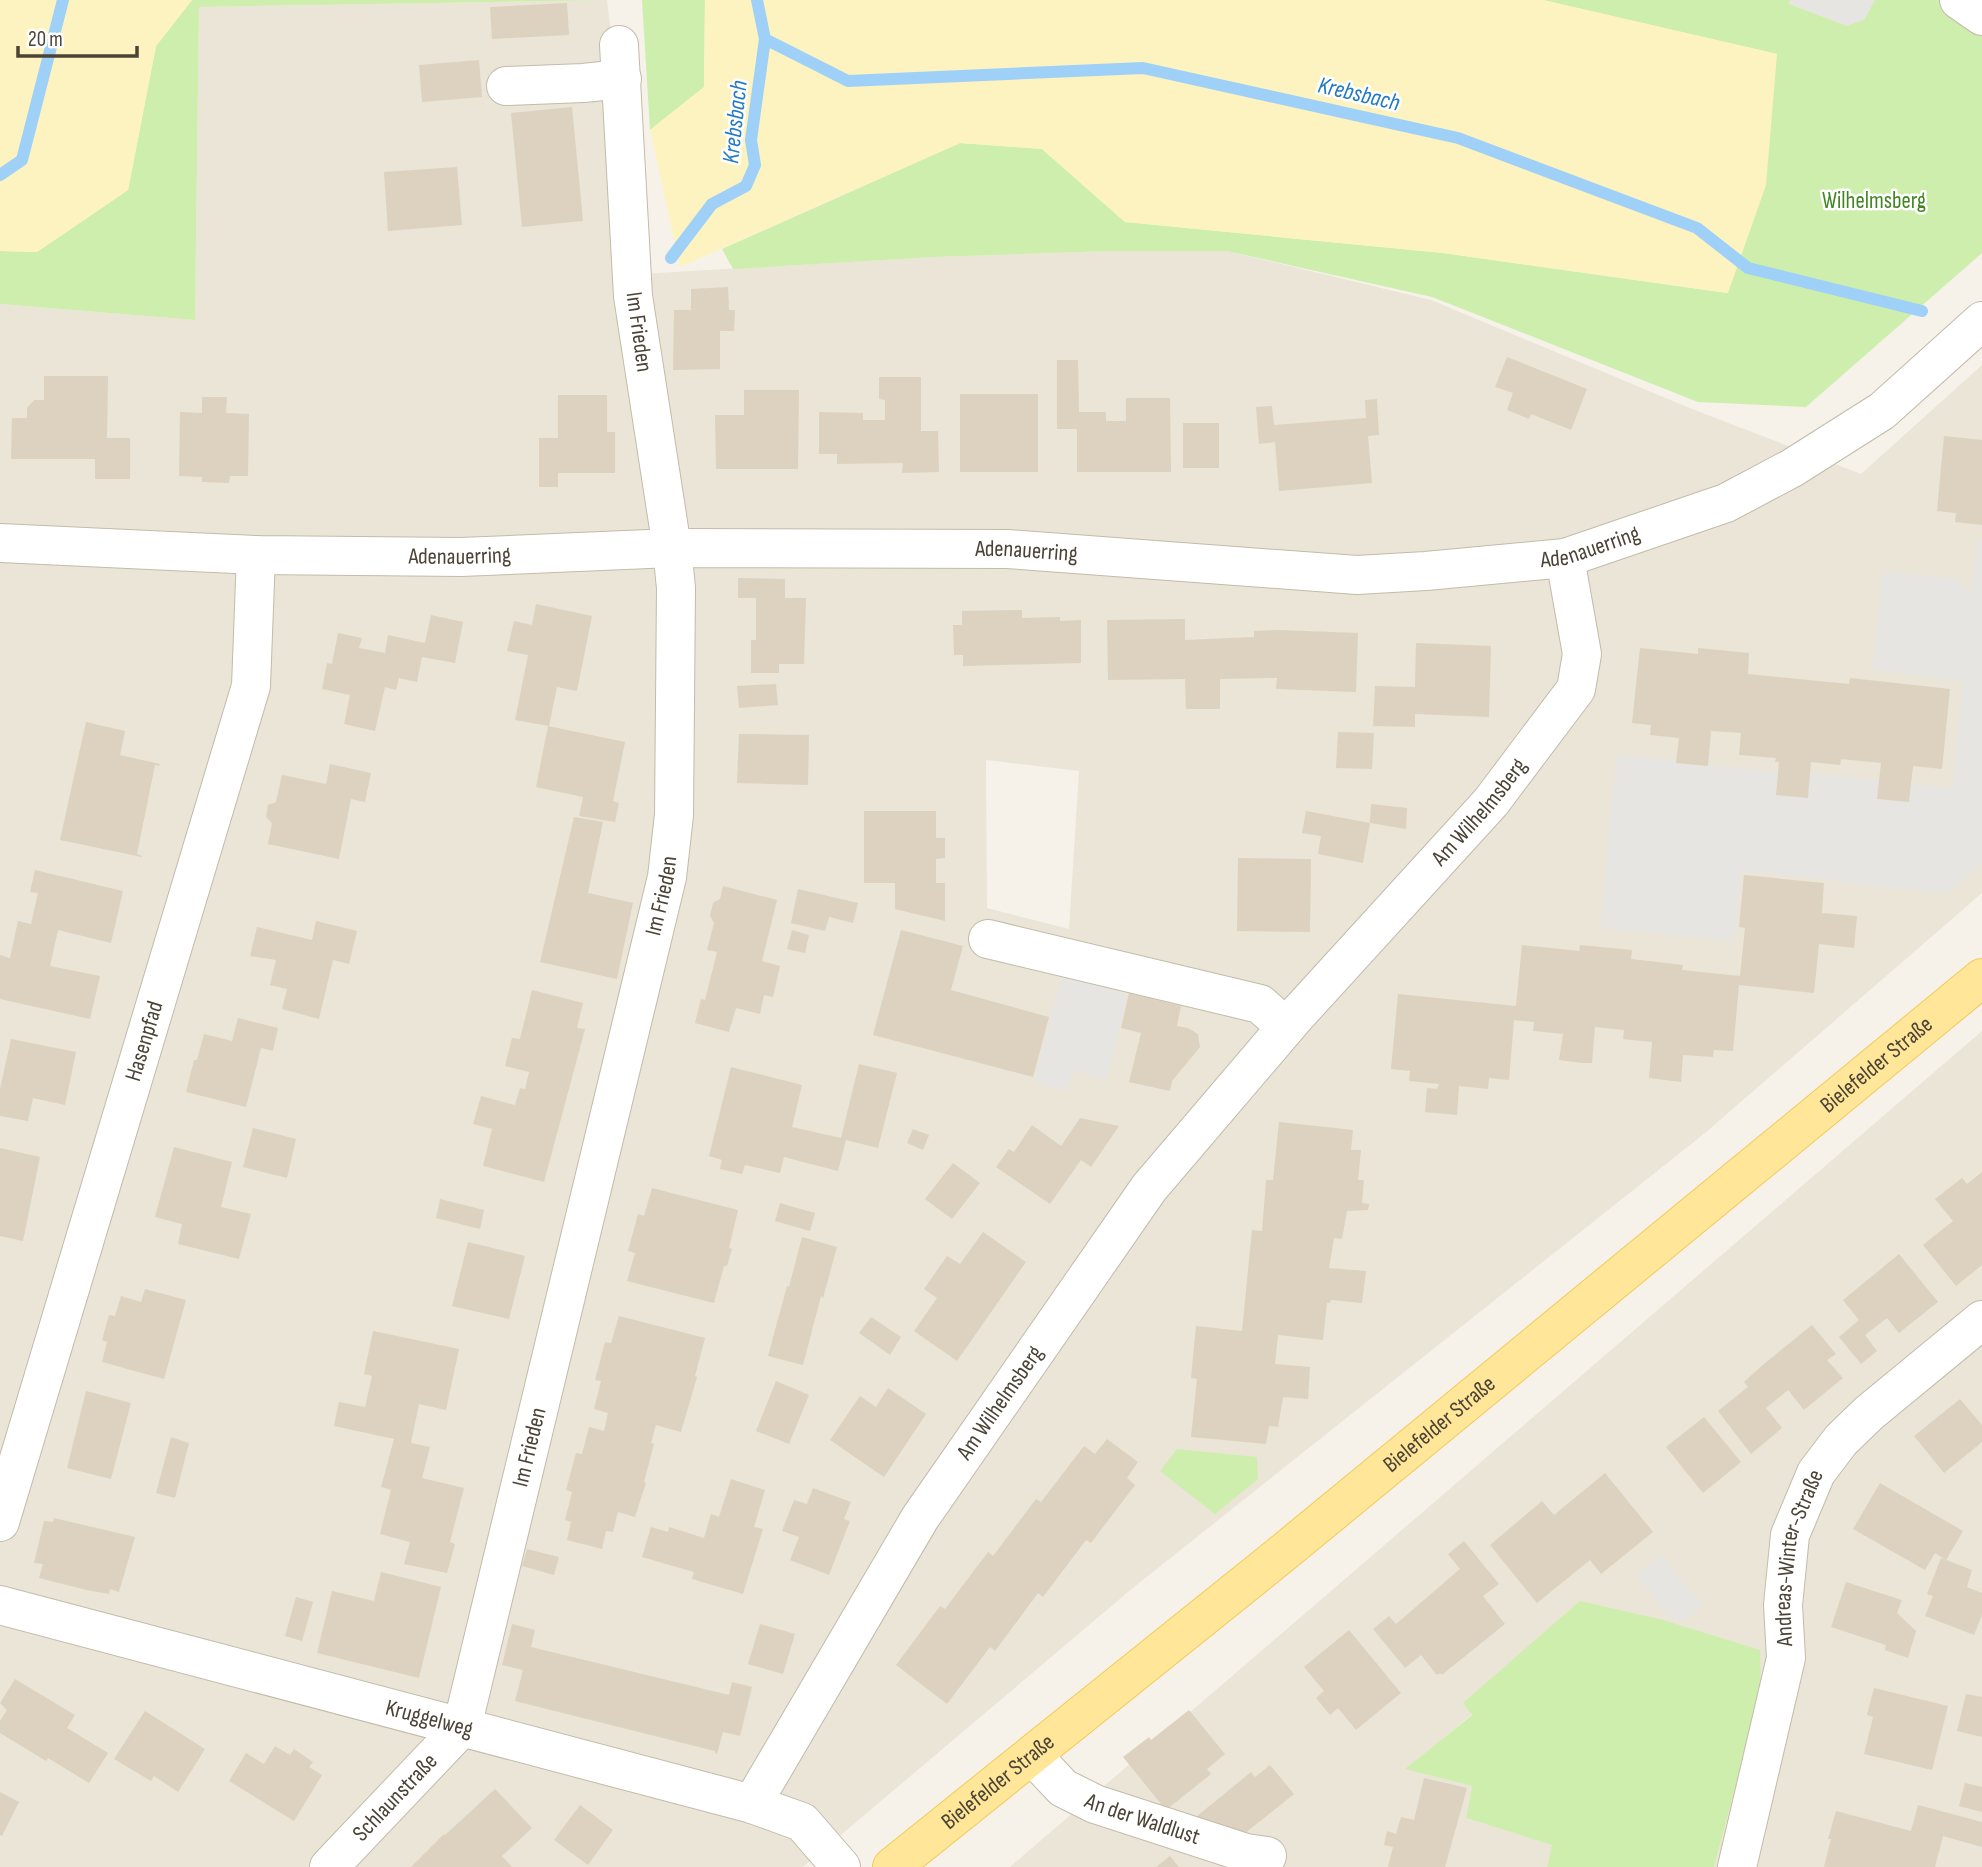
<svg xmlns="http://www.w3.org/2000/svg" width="1982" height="1867" viewBox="0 0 1982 1867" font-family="'Sofia Sans Condensed',sans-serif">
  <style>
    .residential { fill: #eae5d6; fill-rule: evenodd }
    .green { fill: #ceeead }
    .sand { fill: #fdf3c1 }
    .parking { fill: #e7e5e1 }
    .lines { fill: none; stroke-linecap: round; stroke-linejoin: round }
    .stream { stroke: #9fd0f8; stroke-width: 12 }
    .building { fill: #dcd2bf }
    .minor-casing { stroke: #c3bbaa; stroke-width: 40 }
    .major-casing { stroke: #f1ca5b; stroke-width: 40 }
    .minor { stroke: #fff; stroke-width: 38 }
    .major { stroke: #ffe698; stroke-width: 38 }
    .labels { text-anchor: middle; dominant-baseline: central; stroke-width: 5; stroke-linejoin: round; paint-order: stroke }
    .park-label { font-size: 23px; fill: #438422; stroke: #fff }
    .street-label { font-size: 23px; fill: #4b4336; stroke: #fff }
    .water-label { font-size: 24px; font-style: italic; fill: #2279c4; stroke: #fff }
  </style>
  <rect width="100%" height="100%" fill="#f6f2e9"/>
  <!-- residential -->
  <path class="residential" d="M607,0L640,274L934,257L1110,251H1227L1431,300L1692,409L1861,474L1982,365V893L1705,1133L1134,1587L803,1867H0V304L195,320L199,7ZM986,760L1079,771L1069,929L987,908Z
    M1982,1031V1867H1714L1761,1692L1463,1703L1472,1714L1406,1769L1472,1786L1466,1818L1553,1845L1547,1867H1010Z"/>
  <!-- green -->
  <path class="green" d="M192,0H607L199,7L195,320L0,304V251L37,252L128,190L156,46Z
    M642,0H705L704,87L650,130Z
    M1543,0H1982V253L1806,407L1698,402L1432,297L1227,251H1110L934,257L733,269L722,249L960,143L1042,149L1125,222L1443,253L1727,293L1777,54Z
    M1177,1449L1257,1457L1258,1479L1215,1514L1160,1471Z
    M1580,1601L1663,1620L1760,1650L1761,1692L1714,1867H1547L1552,1845L1466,1818L1472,1786L1405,1769L1472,1715L1463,1703Z"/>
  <!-- sand -->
  <path class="sand" d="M0,0H192L156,46L128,190L37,252L0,251Z
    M705,0H1543L1777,54L1766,185L1728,293L1443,253L1125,222L1042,149L960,143L680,267L650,130L704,87Z"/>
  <!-- parking -->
  <path class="parking" d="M1790,0H1875L1864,20L1847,26L1789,4Z
    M1977,540H1982V863L1947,893L1741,871L1734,941L1600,928L1617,755L1676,761L1677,763L1778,771L1776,794L1807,798L1810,774L1879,780L1909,802L1911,784L1952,787L1964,681L1872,670L1883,571L1959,579L1971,593Z
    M1061,977L1128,994L1107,1079L1073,1071L1068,1091L1034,1083Z
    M1661,1555L1703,1605L1684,1621L1670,1617L1636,1575Z"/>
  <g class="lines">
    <!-- stream -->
    <path class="stream" d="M765,39L848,81L1143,68L1458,138L1697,228L1748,268L1922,311
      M0,175L22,160L63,0
      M671,258L712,204L746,186L755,165L751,140L765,39L757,0"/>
  </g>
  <!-- building -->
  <path class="building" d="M567,3L569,35L492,39L490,7Z
    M479,60L482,97L422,102L419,65Z
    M572,107L583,221L522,227L511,113Z
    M457,167L462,225L388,231L384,172Z
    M728,287L729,310H735L734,331H720V369L673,370L674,310H691V289Z
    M1507,357L1587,389L1571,430L1531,414L1529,419L1507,410L1513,393L1495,387Z
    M1057,360H1078L1079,412H1106V421H1126V398H1170L1171,472H1077V429H1057Z
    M44,376H108L107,438H130V479H95V459H11L12,418H27V408L34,400H44Z
    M879,377H921V431H938L939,472L902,473L903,463L837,464V454H819V412L863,413V420H885V400L879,399Z
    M744,390H799L798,469H716L715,415H744Z
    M960,394H1038V472H960Z
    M558,395H607V432H615V473H558V487H539V438H558Z
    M202,397H227L226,413L249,414L248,476H230L229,483L202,482V477L179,476L180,412L202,413Z
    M1377,399L1379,435L1368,436L1372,483L1279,491L1275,442L1259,444L1256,407L1272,406L1274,425L1366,418L1365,400Z
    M1183,423H1219V468H1183Z
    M1944,436L1982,440V525L1955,522L1956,513L1937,511Z
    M738,578L785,579V598H806L804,664H779V673H751V640H756V598H738Z
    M536,604L592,616L577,691L557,687L549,726L515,720L528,655L507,651L514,621L532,625Z
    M1022,610V618L1060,617V621L1081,620V663L963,666V655H954L953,625H962V611Z
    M431,615L463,622L455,663L422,657L417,682L399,678L396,690L385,687L375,731L344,724L350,695L322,689L327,663L332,664L338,633L362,638L359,648L385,653L388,635L425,643Z
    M1185,619V640L1254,637V631L1278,630L1358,633L1356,692L1276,689L1277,678L1220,679V709H1186L1185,679L1108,680L1107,620Z
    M1416,643L1491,646L1489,717L1415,714V727L1373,726L1375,686L1415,687Z
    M1640,648L1698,654V648L1749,653L1748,674L1849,684L1850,678L1950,689L1942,769L1913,766L1909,802L1877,799L1881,763L1841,759L1840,765L1811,762L1808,798L1776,795L1779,762H1775L1776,758L1739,755L1741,733L1711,731L1708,766L1676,763L1679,738L1650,735L1651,725L1632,723Z
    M776,684L778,705L739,708L737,686Z
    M86,722L125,731L120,755L160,764L159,766L155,765L137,854L142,856V857L60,840Z
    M548,726L625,742L613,801L619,803L615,822L579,816L583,797L536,787Z
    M1338,732L1374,733L1372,769L1336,768Z
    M739,734L809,735L808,785L737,783Z
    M330,764L371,773L365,802L351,799L339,859L268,844L272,823L266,817L268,805L276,802L282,775L326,784Z
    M1371,804L1407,808L1406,829L1370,823Z
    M864,811H936V838H945V858L936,859V883H945V921L895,909V883H864Z
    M1306,811L1370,823L1363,863L1318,854L1321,836L1302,833Z
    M574,817L603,822L588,893L633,903L617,979L540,962Z
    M1238,858L1311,859L1310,932L1237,931Z
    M35,870L123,891L111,943L58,930L50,966L100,976L90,1019L0,999V955L10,958L18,921L31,924L38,893L30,892Z
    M1744,875L1824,883L1822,913L1857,916L1854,948L1819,944L1814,993L1739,985L1733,1051L1714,1050L1713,1057L1683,1055L1681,1082L1649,1078L1652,1042L1623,1039L1624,1030L1595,1027L1592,1063H1583L1559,1060L1563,1034L1533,1031L1534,1022L1514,1020L1509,1080L1489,1078L1488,1089L1459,1086L1457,1115L1425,1112L1427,1088L1437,1089L1439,1084L1409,1081L1410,1071L1391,1069L1398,994L1516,1006L1522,945L1579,951L1580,945L1632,950L1631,959L1683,965L1682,970L1740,976L1745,928L1739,927Z
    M723,886L777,900L762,961L780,966L773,997L764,995L760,1014L736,1008L729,1032L695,1023L701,999L705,1000L717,952L707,950L714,923L710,916L713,903L720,899Z
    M798,889L858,903L853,923L829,917L825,931L791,923Z
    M316,921L357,931L349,964L333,960L319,1019L282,1009L287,989L270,985L276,960L250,956L257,927L312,940Z
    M792,930L809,935L805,953L787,949Z
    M901,930L963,946L951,990L1049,1017L1033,1077L873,1035Z
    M532,990L583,1003L577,1028L585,1029L544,1182L483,1166L492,1129L473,1124L481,1096L515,1105L520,1088L525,1089L529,1072L505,1066L512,1038L520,1039Z
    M1129,993L1181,1006L1177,1026L1188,1028L1198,1034L1200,1047L1172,1081L1170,1091L1129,1082L1141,1033L1121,1028Z
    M238,1018L278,1028L273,1051L261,1048L246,1107L186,1092L194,1060H197L204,1034L232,1041Z
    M11,1039L76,1052L65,1105L33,1098L28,1121L0,1116V1089Z
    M859,1064L897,1073L878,1148L846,1140L838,1171L784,1157L780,1173L745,1165L742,1174L720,1169L722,1160L709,1156L731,1067L802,1085L792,1127L841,1138Z
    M1080,1118L1119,1126L1091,1167L1081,1160L1050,1204L996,1167L1009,1149L1014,1152L1032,1125L1061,1146Z
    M1279,1122L1353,1130L1351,1150H1361L1358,1180H1364L1362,1203L1369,1204L1368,1210L1347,1211L1342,1239L1334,1238L1329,1268L1366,1271L1362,1303L1331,1300L1330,1303H1327L1323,1340L1278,1335L1275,1364L1310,1367L1308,1399L1283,1397L1278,1427L1269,1426L1266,1444L1191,1437L1197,1379L1191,1378L1196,1326L1242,1331L1252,1230L1262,1231L1266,1180H1273Z
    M253,1128L296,1139L287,1178L243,1167Z
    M913,1129L929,1135L923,1150L907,1143Z
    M174,1147L232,1162L221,1207L251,1214L239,1259L178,1244L182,1224L155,1217Z
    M0,1148L40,1157L23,1241L0,1236Z
    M953,1163L980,1183L952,1219L925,1199Z
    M1982,1172V1265L1956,1286L1923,1245L1953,1221L1935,1199L1962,1178L1967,1184Z
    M652,1188L738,1210L729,1248L732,1249L727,1266H724L714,1303L627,1281L635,1253L628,1251L638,1214L644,1216Z
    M440,1199L484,1210L480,1229L436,1218Z
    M780,1203L815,1213L810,1231L775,1221Z
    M983,1232L1026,1262L957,1361L914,1331L937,1298L924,1289L947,1256L960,1264Z
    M802,1237L837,1247L823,1298L821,1296L803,1365L768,1356L787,1286L789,1287Z
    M468,1242L525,1256L509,1319L452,1306Z
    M1899,1254L1938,1302L1899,1333L1887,1318L1865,1335L1877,1351L1861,1364L1839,1337L1859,1320L1843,1300Z
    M145,1289L186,1300L164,1379L102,1362L107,1342L102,1340L109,1315L115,1316L121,1296L141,1302Z
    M619,1316L705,1338L695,1376L697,1377L681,1432L656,1425L651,1443L654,1444L644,1482L646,1483L635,1517L618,1512L613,1532L606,1531L602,1549L567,1540L571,1522L565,1520L572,1492L566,1490L576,1453L582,1454L589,1427L604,1431L608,1413L594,1409L601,1381L595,1380L605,1342L611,1343Z
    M871,1317L901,1337L890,1355L859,1333Z
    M1812,1325L1836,1354L1827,1360L1843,1378L1804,1410L1788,1390L1766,1408L1782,1428L1751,1454L1718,1411L1748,1387L1744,1382L1765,1363Z
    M373,1331L459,1349L446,1410L419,1404L411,1443L430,1447L422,1478L464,1488L450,1542L455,1544L447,1573L404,1564L410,1542L380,1534L391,1490L381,1487L394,1439L334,1426L339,1402L365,1407L372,1376L364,1374Z
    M776,1381L809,1395L789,1444L756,1431Z
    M888,1388L926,1414L884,1477L830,1440L860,1396L876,1407Z
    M86,1391L131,1403L111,1479L67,1468Z
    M1960,1399L1982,1425V1442L1944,1473L1914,1436Z
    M1704,1417L1741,1462L1703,1493L1666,1447Z
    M171,1437L189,1443L175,1498L156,1493Z
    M1107,1439L1138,1462L1127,1478L1135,1485L1091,1543L1086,1540L1043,1597L1038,1593L995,1651L990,1647L947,1704L896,1665L940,1606L945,1609L988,1552L993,1556L1036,1499L1041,1502L1084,1446L1095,1454Z
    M1605,1473L1653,1532L1601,1574L1590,1560L1537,1603L1490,1545L1542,1501L1554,1515Z
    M731,1479L765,1490L754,1527L763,1529L743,1594L692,1579L694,1572L642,1557L651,1527L668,1532L669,1527L704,1538L711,1514L719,1517Z
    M1880,1483L1963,1531L1946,1560L1935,1553L1925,1570L1853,1529Z
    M813,1488L851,1502L844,1519L850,1521L829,1575L790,1560L799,1537L782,1531L794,1500L807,1504Z
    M54,1518L135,1537L119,1592L110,1589L109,1594L87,1590L39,1578L43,1564L34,1563L44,1521L53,1522Z
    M1464,1541L1499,1584L1483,1596L1505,1624L1443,1674H1436L1421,1655L1405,1668L1373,1629L1389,1616L1396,1624L1460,1569L1448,1554Z
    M527,1549L559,1557L554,1575L522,1566Z
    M1941,1558L1972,1570L1967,1587L1982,1593V1615L1974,1635L1925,1616L1933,1596L1927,1594Z
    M381,1572L441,1587L419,1678L317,1653L332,1591L374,1601Z
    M1846,1582L1902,1600L1897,1613L1916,1631L1908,1658L1885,1650L1886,1645L1831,1627Z
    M296,1597L313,1602L302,1641L285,1636Z
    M512,1624L535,1630L531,1647L729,1695L732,1682L752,1687L740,1736L723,1732L717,1754L715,1753V1751L515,1701L523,1670L502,1665Z
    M760,1624L795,1634L783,1674L748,1664Z
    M1349,1630L1401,1693L1356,1730L1338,1708L1330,1715L1316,1698L1324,1691L1304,1667Z
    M15,1679L75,1715L67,1728L108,1753L89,1783L48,1758L46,1761L0,1733V1721L7,1710L0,1703Z
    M1874,1688L1948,1706L1932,1770L1864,1754L1873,1717L1867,1715Z
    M1966,1694L1982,1697V1737L1957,1731Z
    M1189,1710L1225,1754L1207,1769L1211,1774L1166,1810L1123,1757L1149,1737L1151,1740Z
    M145,1711L205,1749L178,1792L154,1776L151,1781L114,1759Z
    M275,1746L290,1755L294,1749L313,1762L309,1767L322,1775L294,1821L229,1781L246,1753L264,1764Z
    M1270,1765L1294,1794L1244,1834L1191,1821L1251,1772L1255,1777Z
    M1424,1778L1467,1788L1445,1867H1388L1393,1847L1384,1845L1387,1831L1396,1834L1401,1817L1414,1820Z
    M1965,1783L1982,1787V1812L1959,1806Z
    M495,1789L532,1828L502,1856L512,1867H411L444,1834L445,1835Z
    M0,1792L19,1802L2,1836L0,1835Z
    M580,1805L613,1830L588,1865L554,1840Z
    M1918,1805L1982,1822V1847L1943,1836L1935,1867H1824L1831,1839H1828L1836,1811L1911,1831Z
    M1170,1856L1179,1867H1156Z"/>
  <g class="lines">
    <!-- minor casing -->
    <g class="minor-casing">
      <g id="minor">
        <path d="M1959,0L1982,16"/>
        <path d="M506,86L583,83L622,79"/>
        <path id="s1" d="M0,543L256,555L461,557L672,548L1007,549L1357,575L1426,571L1565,558L1726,503L1792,468L1882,411L1982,321"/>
        <path d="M988,939L1260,1004L1286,1027"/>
        <path id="s2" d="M0,1522L251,686L256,555"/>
        <path id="s3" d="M0,1605L752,1804L802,1822L841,1867"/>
        <path id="s4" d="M1032,1755L1063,1788L1095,1804L1246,1853L1267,1856"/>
        <path id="s5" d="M752,1804L920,1518L1149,1188L1294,1018L1491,802L1576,689L1582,654L1565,558"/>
        <path id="s6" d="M329,1867L462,1727L667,877L674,815L676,588L672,548L633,296L619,45"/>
        <path id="s7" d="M1737,1867L1786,1658L1783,1605L1790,1535L1816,1473L1841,1440L1869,1413L1982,1320"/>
      </g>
    </g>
    <!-- major casing -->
    <g class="major-casing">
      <g id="major">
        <path id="s8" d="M892,1867L1278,1557L1982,978"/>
      </g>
    </g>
    <!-- minor -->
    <use href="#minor" class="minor"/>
    <!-- major -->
    <use href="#major" class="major"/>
  </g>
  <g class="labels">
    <!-- park labels -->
    <g class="park-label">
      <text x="1874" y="201">Wilhelmsberg</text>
    </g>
    <!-- street labels -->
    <g class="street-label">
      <text transform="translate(639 332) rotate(82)">Im Frieden</text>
      <text stroke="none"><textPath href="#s1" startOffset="1594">Adenauerring</textPath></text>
      <text stroke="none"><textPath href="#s1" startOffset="1027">Adenauerring</textPath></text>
      <text stroke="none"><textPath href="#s1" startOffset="460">Adenauerring</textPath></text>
      <text stroke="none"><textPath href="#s5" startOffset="1234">Am Wilhelmsberg</textPath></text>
      <text stroke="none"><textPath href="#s6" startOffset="1048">Im Frieden</textPath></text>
      <text stroke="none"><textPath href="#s2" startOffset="502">Hasenpfad</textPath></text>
      <text stroke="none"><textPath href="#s8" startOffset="1270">Bielefelder Straße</textPath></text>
      <text stroke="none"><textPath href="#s5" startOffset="472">Am Wilhelmsberg</textPath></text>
      <text stroke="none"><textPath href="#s8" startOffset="704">Bielefelder Straße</textPath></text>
      <text stroke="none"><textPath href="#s6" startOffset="481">Im Frieden</textPath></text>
      <text stroke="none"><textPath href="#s7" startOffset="317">Andreas-Winter-Straße</textPath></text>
      <text stroke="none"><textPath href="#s3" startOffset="444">Kruggelweg</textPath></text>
      <text stroke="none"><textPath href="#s8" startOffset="136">Bielefelder Straße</textPath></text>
      <text stroke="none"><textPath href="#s6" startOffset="96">Schlaunstraße</textPath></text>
      <text stroke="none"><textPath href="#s4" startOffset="131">An der Waldlust</textPath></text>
    </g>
    <!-- water labels -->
    <g class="water-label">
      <text transform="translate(1359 94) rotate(13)">Krebsbach</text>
      <text transform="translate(735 122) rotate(-84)">Krebsbach</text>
    </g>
  </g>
  <!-- scale -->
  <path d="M18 46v10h119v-10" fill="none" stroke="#4b4336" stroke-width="3.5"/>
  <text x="28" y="46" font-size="21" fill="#4b4336" stroke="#ffffff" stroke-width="5" paint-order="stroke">20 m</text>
</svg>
